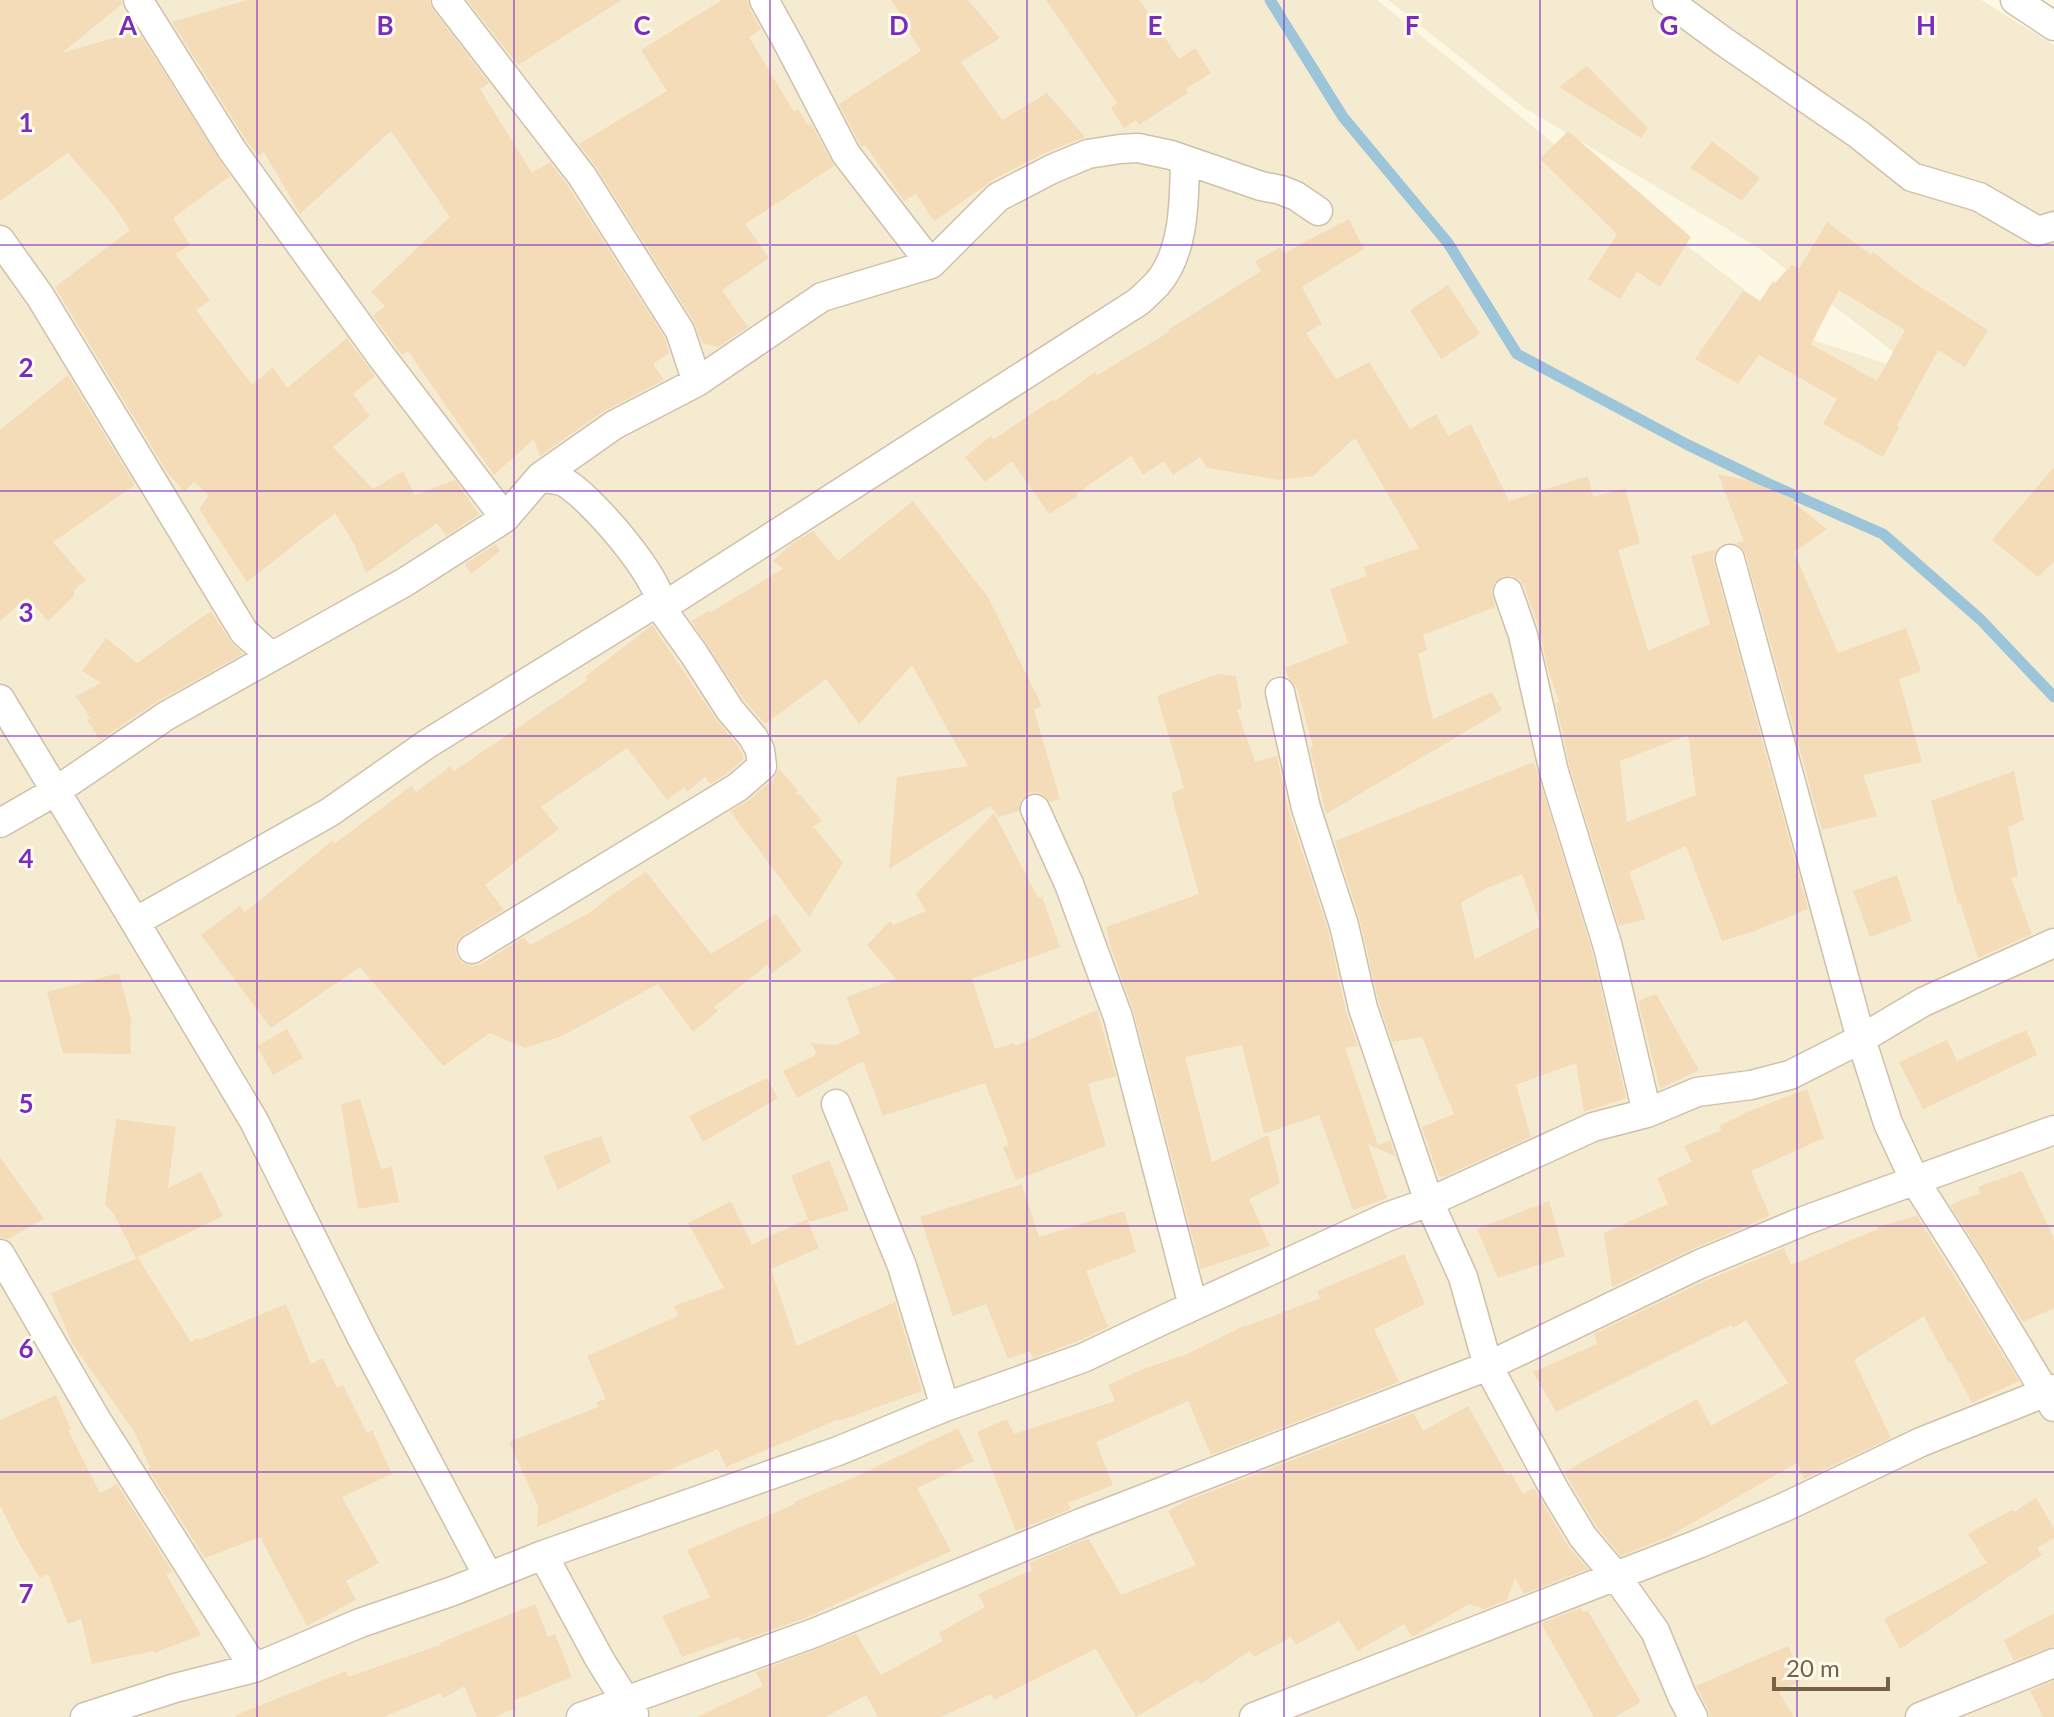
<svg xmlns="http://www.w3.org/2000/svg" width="2054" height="1717" viewBox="0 0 2054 1717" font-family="Lato,sans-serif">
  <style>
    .residential { fill: #f5ebd1 }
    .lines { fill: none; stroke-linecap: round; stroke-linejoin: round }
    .stream { stroke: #9cc5da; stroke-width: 11 }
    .building { fill: #f4dcb9; fill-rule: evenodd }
    .minor-casing { stroke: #cfc1a9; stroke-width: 31 }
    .minor { stroke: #fff; stroke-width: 28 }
    .grid { fill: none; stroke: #7b2cbf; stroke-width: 2; stroke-opacity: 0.55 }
    .grid-label { font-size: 26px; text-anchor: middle; font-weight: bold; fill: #7b2cbf; stroke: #fffbeb; stroke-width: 6; stroke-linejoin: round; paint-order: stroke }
  </style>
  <rect width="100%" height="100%" fill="#fdf8e3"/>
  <!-- residential -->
  <path class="residential" d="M0,0H1377L1579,164L1810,339L1925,376L1757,247L1523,107L1388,0H1981L2054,45V1717H0Z"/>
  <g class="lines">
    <!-- stream -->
    <path class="stream" d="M1270,0L1343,117L1448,243L1517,354L1688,445L1769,484L1883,534L1981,620L2054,697"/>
  </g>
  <!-- building -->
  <path class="building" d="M0,0H121L122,4L62,53L138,31L230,176L173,218L190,245L175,254L210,300L196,310L252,385L273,367L287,388L347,338L375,376L353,394L370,416L333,447L373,489L403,471L415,495L455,480L479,514L446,536L437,523L366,573L354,544L335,513L247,582L199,509L209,495L194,482L184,492L167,472L55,287L130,230L113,205L68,153L0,201Z
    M247,0H429L433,10L489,83L480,89L532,173L550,162L568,186L665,338L669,353L653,364L664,380L604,411L540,456L534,439L494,475L408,351L402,355L373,316L385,306L371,292L450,217L391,131L300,214L264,152L258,156L246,140L172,22Z
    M467,0H622L518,65Z
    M722,0H747L749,8L761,29L749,37L794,112L798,109L808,125L811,124L834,166L745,224L769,258L722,290L748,327L718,347L702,343L694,322L596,167L579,144L667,91L641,50Z
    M891,0H968L1000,38L961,62L1002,120L1047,93L1085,137L1045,153L998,177L934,221L916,194L904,201L865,145L862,147L860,145L839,104L921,51L908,30L911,28Z
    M1046,0H1140L1179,59L1195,48L1211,73L1186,89L1188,93L1139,125L1136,120L1124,128L1111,108L1117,103Z
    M1587,66L1648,128L1641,138L1559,87Z
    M1568,131L1691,237L1660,287L1637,272L1620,299L1588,279L1617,234L1540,159Z
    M1712,141L1760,178L1742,201L1690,168Z
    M1349,219L1364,249L1302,287L1322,324L1306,333L1336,379L1369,362L1410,429L1436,414L1448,436L1471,424L1509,501L1588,476L1593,497L1625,488L1640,543L1618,550L1648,651L1710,624L1691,556L1717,549L1713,555L1714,563L1808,909L1755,931L1722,941L1686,846L1629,872L1646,919L1619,926L1570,768L1556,703L1559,702L1548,669L1539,629L1524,586L1520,580L1512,576H1503L1495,582L1491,590L1495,607L1423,635L1427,650L1418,654L1433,719L1492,692L1502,710L1326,814L1310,748L1313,747L1297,688L1289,678L1285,668L1348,643L1330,589L1367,576L1364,567L1419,548L1355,438L1313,476L1279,480L1207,468L1200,457L1173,475L1164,461L1143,475L1131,456L1076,494L1078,496L1049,514L1012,461L985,482L965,457L991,436L994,439L1054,399L1055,401L1095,372L1097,375L1169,332L1168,330L1261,271L1255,262L1280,247L1284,254L1304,242ZM1688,735L1696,795L1627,822L1620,761Z
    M1827,222L1871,255L1873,252L1905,277L1988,330L1965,367L1938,350L1897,426L1899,427L1883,457L1823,424L1837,399L1759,355L1738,384L1695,359L1743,291L1760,301L1773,281L1775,283L1791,265L1799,269ZM1839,290L1905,330L1877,381L1811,344Z
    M1448,285L1480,334L1441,359L1410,310Z
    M68,375L135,485L53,542L86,580L74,590V596L48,621L27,597L0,621V430Z
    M2054,467V561L2038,577L1992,540Z
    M1718,474L1750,481L1794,499V503L1827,529L1794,552L1838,653L1906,628L1921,671L1899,679L1922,762L1863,775L1877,816L1822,830L1746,555L1742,548L1736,543L1744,541Z
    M913,501L988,597L1042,706L1034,710L1060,799L1050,802L1044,795L1036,792L1029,793L1021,800L1019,811L999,817L990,806L889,869L897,777L968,766L912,665L859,724L826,679L765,724L744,700L691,621L710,610L711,612L783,569L773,561L790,545L813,531L838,561Z
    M496,544L500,551L471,574L465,564Z
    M211,611L230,641L243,654L158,701L100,740L87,720L90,718L76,696L101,683L82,671L106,638L137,663Z
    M652,625L716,719L739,747L744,759L728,773L710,784L705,777L687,792L684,787L667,800L627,748L541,807L559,829L485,885L504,910L463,935L458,940L455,949L457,957L463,963L473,966L481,964L524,937L530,945L589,913L613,894L646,872L711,954L776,914L802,951L772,973L767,965L714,1007L718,1011L693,1032L658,984L562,1036L525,1048L490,1033L443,1066L360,967L271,1028L201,935L240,906L245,912L332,841L334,844L411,786L416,792L451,766L454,771L588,680L585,677Z
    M1218,674L1236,676L1242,708L1237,710L1255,762L1277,756L1289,812L1328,930L1346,1012L1358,1046L1345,1048L1378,1145L1390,1140L1395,1156L1368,1144L1387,1198L1353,1210L1319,1115L1264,1134L1242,1045L1185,1057L1212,1162L1268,1135L1280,1183L1249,1199L1270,1246L1201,1269L1134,1013L1110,945L1106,927L1199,894L1174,805L1172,793L1184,788L1157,696Z
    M1534,762L1592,951L1626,1098L1584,1112L1576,1063L1516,1085L1531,1137L1443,1177L1438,1175L1422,1127L1454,1114L1422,1037L1392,1042L1379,1003L1360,920L1335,841ZM1522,874L1541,926L1475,959L1461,903L1485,889Z
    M779,768L798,791L795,795L800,794L822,821L813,826L843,863L809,917L730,811L749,800L773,779Z
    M2014,771L2024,820L2008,827L2018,876L2011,878L2032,934L1978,958L1960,903L1958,904L1931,801Z
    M994,813L1038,898L1042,897L1060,947L972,979L995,1049L1014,1043L1015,1046L1097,1010L1116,1076L1088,1084L1106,1146L1016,1180L1003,1147L1009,1145L985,1083L883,1116L863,1061L797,1098L783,1071L817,1054L811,1043L836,1045L860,1033L846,997L896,979L867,945L890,921L893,925L926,911L916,894Z
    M1897,875L1912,921L1870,937L1853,891Z
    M119,973L132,1023L130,1024L131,1054L63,1053L47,992Z
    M1656,994L1699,1070L1660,1089L1638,1001Z
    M287,1029L303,1058L273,1075L257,1046Z
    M2026,1030L2037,1055L1923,1109L1899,1062L1947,1040L1957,1061Z
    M767,1078L778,1098L703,1142L689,1116Z
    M1807,1089L1824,1138L1751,1171L1770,1216L1693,1249L1612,1287L1604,1233L1668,1204L1657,1178L1692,1162L1684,1146L1722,1130L1719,1126L1747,1112Z
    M360,1099L381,1169L392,1167L399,1202L358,1209L341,1104Z
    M116,1119L176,1127L168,1188L201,1172L223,1216L136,1258L113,1213L105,1204Z
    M601,1136L611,1162L558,1190L543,1156Z
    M0,1157L44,1219L8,1239L0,1237Z
    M829,1160L849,1210L809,1222L791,1176Z
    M2022,1171L2054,1238V1308L2023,1322L1950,1205L1980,1193L1978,1187Z
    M1022,1184L1039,1237L1124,1211L1136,1252L1086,1271L1108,1327L1076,1342L1033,1358L1030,1351L1008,1359L986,1304L953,1316L920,1217Z
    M731,1201L752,1245L807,1219L819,1248L771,1269L797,1346L895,1302L922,1391L839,1421V1419L726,1467L718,1449L537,1527L538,1506L509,1442L598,1407L597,1402L606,1399L587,1356L678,1316L674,1306L724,1288L688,1223Z
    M1549,1201L1565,1256L1498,1278L1477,1229Z
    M1917,1216L2019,1381L1972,1403L1950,1361L1948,1362L1924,1316L1854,1360L1891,1438L1804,1479L1797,1463L1666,1538L1621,1556L1597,1527L1564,1472L1697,1399L1711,1426L1788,1383L1746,1320L1733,1328L1731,1325L1556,1412L1533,1372L1597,1344L1594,1334L1707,1280L1784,1248L1791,1265L1878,1229L1877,1227Z
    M1404,1254L1425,1304L1374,1329L1399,1382L1211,1455L1188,1401L1096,1442L1113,1485L1068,1503L1071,1509L1016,1531L977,1432L1007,1419L1014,1434L1115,1401L1108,1385L1141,1370L1187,1354L1246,1325L1247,1326L1320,1298L1317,1291Z
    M138,1258L191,1342L198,1337L199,1340L286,1304L311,1364L323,1358L337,1388L343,1385L367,1433L372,1430L392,1474L342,1497L379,1563L346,1581L356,1600L307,1626L260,1537L205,1558L148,1469L150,1467L135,1433L72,1343L51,1293Z
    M56,1395L71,1429L68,1430L100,1493L117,1484L172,1571L166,1574L201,1635L154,1653L153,1651L92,1664L81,1619L68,1624L48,1574L40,1578L20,1545L0,1505V1420Z
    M1468,1406L1507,1475L1511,1473L1523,1494L1534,1488L1568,1546L1588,1569L1524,1594L1515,1578L1507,1600L1484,1609L1469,1604L1412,1637L1404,1624L1358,1651L1339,1621L1296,1645L1291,1637L1254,1657L1250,1651L1200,1684L1198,1680L1136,1717L1096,1649L994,1700L991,1694L941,1717H878L866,1695L826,1717H697L763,1686L756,1672L856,1634L881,1675L943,1641L939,1633L985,1607L978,1594L1032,1570L1029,1563L1088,1538L1121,1595L1196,1565L1168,1511L1186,1501L1414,1413L1423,1431Z
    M958,1428L974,1461L917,1488L951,1551L808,1617L741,1641L738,1637L682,1657L662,1616L710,1597L687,1550L795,1504L794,1502L855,1477Z
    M2036,1498L2054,1528V1538L2037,1548L2042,1555L1900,1649L1884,1619L1987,1563L1968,1534L2012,1510L2014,1512Z
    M535,1604L548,1637L555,1634L572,1677L513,1701L516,1708L495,1717H477L464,1686L444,1698L440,1693L384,1717H236V1715L346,1671L348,1677L440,1645V1643Z
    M1581,1608L1583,1612L1588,1611L1641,1702L1615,1717H1594L1541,1623Z
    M2054,1613V1646L2014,1661L2004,1640Z
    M1788,1646L1804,1679L1779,1692L1794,1717H1710L1708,1709L1696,1686Z
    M2054,1681V1717H2043L2030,1691Z"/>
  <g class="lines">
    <!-- minor casing -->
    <g class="minor-casing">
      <path id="minor" d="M138,0L232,150L381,356L505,518
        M446,0L582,176L680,331L697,382
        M764,0L788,43L846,154L931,264
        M1667,0L1723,41L1858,134L1912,177L1979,197L2038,231L2054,226
        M2015,0L2054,26
        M0,240L40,296L244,632L271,656
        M1730,559L1861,1039L1888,1123L1915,1181L1969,1266L2054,1407
        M1508,592L1523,635L1554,772L1608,947L1647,1113
        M661,608L1138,302C1145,296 1151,290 1157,284C1185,252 1184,200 1185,161
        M1280,692L1306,808L1344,925L1363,1008L1429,1202L1463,1277L1488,1366L1554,1489L1583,1537L1615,1575L1655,1631L1682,1696L1693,1717
        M0,699L135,922
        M1035,809L1069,884L1118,1017L1193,1306
        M0,823L56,791L166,716L405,582L505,518L540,477L614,425L697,382L822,297L931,264L998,197L1052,169L1088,154L1120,149L1138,148L1171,155L1261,186L1281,190L1296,196L1318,211
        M472,949L738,787L762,766L760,750L753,737L730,710L694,654L661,608C664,581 589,495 564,482C557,479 547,479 540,477
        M836,1104L902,1266L945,1407
        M0,1254L96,1419L254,1668
        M543,1555L600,1660L634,1714
        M488,1576L362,1338L254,1121L135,922L330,812L427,744L662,599
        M85,1717L175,1688L254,1668L360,1623L453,1591L543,1555L838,1451L945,1407L1083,1358L1165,1319L1387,1217L1429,1202L1593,1127L1647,1113L1697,1092L1751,1085L1790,1075L1861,1039L1923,1002L2054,943
        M581,1717L814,1633L1081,1523L1488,1366L1700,1264L1806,1220L2054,1130
        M1254,1717L1698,1544L1787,1506L1921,1442L2054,1389
        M1920,1717L2054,1663"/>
    </g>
    <!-- minor -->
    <use href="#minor" class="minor"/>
  </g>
  <!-- grid -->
  <path class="grid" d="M257,0V1717M514,0V1717M770,0V1717M1027,0V1717M1284,0V1717M1540,0V1717M1797,0V1717M0,245H2054M0,491H2054M0,736H2054M0,981H2054M0,1226H2054M0,1472H2054"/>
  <g class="grid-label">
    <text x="128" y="35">A</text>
    <text x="385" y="35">B</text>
    <text x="642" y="35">C</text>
    <text x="899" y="35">D</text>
    <text x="1155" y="35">E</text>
    <text x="1412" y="35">F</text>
    <text x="1669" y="35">G</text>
    <text x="1926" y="35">H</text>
    <text x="26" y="132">1</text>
    <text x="26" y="377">2</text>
    <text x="26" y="622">3</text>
    <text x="26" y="868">4</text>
    <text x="26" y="1113">5</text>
    <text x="26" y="1358">6</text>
    <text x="26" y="1603">7</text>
  </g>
  <!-- scale -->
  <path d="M1774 1677v12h114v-12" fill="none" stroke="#776148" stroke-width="4"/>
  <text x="1786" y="1677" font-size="24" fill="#776148" stroke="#fffbeb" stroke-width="6" paint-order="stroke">20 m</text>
</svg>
